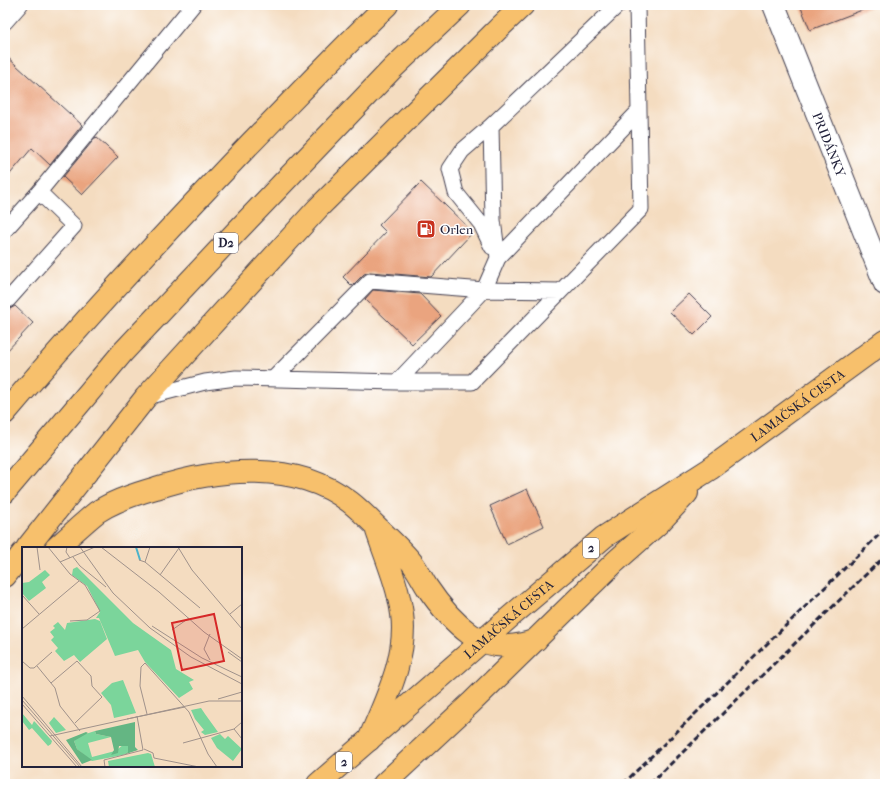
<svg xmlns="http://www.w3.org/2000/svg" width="890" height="789" viewBox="0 0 890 789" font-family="'IM FELL French Canon',serif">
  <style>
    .building { fill: #eaa47f }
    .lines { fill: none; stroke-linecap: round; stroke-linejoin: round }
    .service-casing { stroke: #423e4f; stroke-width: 17 }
    .minor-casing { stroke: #423e4f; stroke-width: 24 }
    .primary-casing { stroke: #423e4f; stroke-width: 24 }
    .motorway-casing { stroke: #423e4f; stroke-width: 24 }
    .service { stroke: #fff; stroke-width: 15 }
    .minor { stroke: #fff; stroke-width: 22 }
    .primary { stroke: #f7c06c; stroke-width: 22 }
    .motorway { stroke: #f7c06c; stroke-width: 22 }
    .rail { stroke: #22223b; stroke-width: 3; stroke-dasharray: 6 3; stroke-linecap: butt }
    .labels { text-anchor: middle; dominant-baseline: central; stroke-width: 3; stroke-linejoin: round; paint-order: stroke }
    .shield { fill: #fff; stroke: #646476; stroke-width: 1 }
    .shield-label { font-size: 12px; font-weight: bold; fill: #22223b }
    .street-label { font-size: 13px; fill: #22223b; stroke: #fff }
    .poi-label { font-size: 13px; fill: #22223b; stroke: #fff; text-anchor: start }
    .inset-river { fill: none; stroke: #4bb3ca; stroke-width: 2 }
    .inset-road { fill: none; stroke: #a0928b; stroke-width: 1 }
    .view { fill: #d62828; fill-opacity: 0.15; stroke: #d62828; stroke-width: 2 }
    .inset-edge { fill: none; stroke: #22223b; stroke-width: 2 }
  </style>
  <rect width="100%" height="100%" fill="#fff"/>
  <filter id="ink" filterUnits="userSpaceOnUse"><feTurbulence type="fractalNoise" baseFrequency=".025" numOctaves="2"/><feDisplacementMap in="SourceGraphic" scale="8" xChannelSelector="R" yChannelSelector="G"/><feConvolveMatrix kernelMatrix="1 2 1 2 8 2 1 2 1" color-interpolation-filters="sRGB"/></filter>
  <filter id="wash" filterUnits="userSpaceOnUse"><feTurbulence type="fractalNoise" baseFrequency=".012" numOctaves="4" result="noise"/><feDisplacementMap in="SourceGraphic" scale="16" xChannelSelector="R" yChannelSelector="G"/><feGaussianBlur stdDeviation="0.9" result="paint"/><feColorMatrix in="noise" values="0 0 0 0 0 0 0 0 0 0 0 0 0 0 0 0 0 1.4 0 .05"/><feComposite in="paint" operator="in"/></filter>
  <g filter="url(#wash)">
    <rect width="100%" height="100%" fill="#f4dcc0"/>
    <g id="blocks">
      <!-- building -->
      <path class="building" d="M800,5H870V7L810,30Z
        M5,55L82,125L50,165L32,148L5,180Z
        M96,137L118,157L82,195L63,177Z
        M421,182L473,232L431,277L370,272L364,274L352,286L343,277L386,232L379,225Z
        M373,290L420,294L441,316L412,344L365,299Z
        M689,294L712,317L694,335L670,312Z
        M15,306L33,323L5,353V308L10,309Z
        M527,489L544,526L507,544L490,506Z"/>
    </g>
  </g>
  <g filter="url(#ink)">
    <use href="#blocks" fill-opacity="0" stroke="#423e4f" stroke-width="1"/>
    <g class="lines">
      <!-- service casing -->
      <g class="service-casing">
        <path id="service" d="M5,22L20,5
          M491,126L462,151L450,169L456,193L481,224L492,247
          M5,230L39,192L193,5
          M498,258L493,220L491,126L618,5
          M8,300L74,226L39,192
          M274,378L370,281L484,290L561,291
          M397,382H472L641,209L639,111
          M147,397L205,382L236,378L397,382L484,290L498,258L639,111L637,5"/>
      </g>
      <!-- minor casing -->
      <g class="minor-casing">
        <g id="minor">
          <path id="s1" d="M774,5L885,284"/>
        </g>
      </g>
      <!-- primary casing -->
      <g class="primary-casing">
        <g id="primary">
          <path id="s2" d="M318,784L510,617L604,537L710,469L885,341"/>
          <path d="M384,784L471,703L615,562L659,523L687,493"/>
        </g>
      </g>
      <!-- motorway casing -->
      <g class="motorway-casing">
        <path id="motorway" d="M5,413C82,322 163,235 245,149C292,101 338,52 387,5
          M5,492L123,352L235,233L392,69L460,5
          M27,548L146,397L318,208L500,27L523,5
          M56,548C70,536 83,523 97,512C112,502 138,493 156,488C217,468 296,460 350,502C359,509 367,517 375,525C387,537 402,550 413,564C418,571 422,579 427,587C439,605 452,621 470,634C490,648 513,649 536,640
          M5,576L23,553
          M369,740C385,701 408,657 402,614C398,585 386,558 377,531"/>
      </g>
      <!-- service -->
      <use href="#service" class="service"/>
      <!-- minor -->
      <use href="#minor" class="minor"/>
      <!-- primary -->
      <use href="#primary" class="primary"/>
      <!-- motorway -->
      <use href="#motorway" class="motorway"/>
      <!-- rail -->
      <path class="rail" d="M623,784L885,529
        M650,784L885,556"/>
    </g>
  </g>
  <!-- icons -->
  <defs>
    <g id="fuel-square" transform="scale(1)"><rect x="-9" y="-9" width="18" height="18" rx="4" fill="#c8321e" stroke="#fff"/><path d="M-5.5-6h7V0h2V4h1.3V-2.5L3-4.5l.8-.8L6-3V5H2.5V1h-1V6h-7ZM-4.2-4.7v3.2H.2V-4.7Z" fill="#fff"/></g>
  </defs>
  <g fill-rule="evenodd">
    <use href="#fuel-square" x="426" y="229"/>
  </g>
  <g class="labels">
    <!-- shield labels -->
    <g class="shield">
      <rect x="214" y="233" width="24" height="20" rx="3"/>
      <rect x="583" y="538" width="16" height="20" rx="3"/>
      <rect x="336" y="752" width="16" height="20" rx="3"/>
    </g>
    <g class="shield-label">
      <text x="226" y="243">D2</text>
      <text x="591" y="548">2</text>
      <text x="344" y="762">2</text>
    </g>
    <!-- street labels -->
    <g class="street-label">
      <text stroke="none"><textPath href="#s1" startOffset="150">PRIDÁNKY</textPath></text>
      <text stroke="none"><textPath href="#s2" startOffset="612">LAMAČSKÁ CESTA</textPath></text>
      <text stroke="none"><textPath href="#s2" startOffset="252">LAMAČSKÁ CESTA</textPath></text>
    </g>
    <!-- poi labels -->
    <g class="poi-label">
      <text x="440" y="229">Orlen</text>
    </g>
  </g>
  <!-- overview -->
  <g transform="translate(22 547)">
    <rect width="220" height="220" fill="#f4dcc0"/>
    <path d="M55,20L111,76L149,103L154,122L172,133L167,135L171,142L157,151L123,115L116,103L93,109L77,71H74L78,65L65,39L50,28L51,22ZM23,23L28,28L20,35L24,41L7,54L0,46V36L7,35ZM73,72L78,74L85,92L58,115L52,108L42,114L33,104L36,101L29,93L32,90L28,85L33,81L31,79L36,75L43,83L45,76ZM101,133L114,166L92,171L89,158L79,146L90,136ZM179,161L183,167L196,185L183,188L179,185L182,183L173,172L169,163ZM0,166L10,178L12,174L14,176L30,194L29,197L26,199L10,181L7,183L4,179L0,174ZM22,169L27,176L32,170L44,183L34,186ZM73,184L74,187L89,190L66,196L70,210L93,204L89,208L102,197L106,199V205L101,208L70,214L55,202L52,194L54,190ZM198,187L203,192L206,189L220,202L211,214L195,201L189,191ZM126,206L129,207L133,220H87L86,214Z" fill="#7bd59b"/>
    <path d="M113,175V200L116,203L101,208L106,205V199H97L96,206L89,208L92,203L89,190L74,187L73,184ZM64,185L66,186L52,194L55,202L70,213L60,217L44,193Z" fill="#64b683"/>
    <path class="inset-river" d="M114,0L118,13"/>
    <path class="inset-road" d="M15,0L18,23M26,0L48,27L63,38L78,64L65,73L48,74M45,0L44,5L48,11M58,0L91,46L128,81L169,110L220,137M79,0L137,45L182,85L220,112M156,0L170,23L220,82M51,10L58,19L84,40M117,13L123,15L178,61M38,15L73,0M123,15L128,0M138,28L157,1M0,48L17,67M208,67L220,57M130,79L180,111L220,130M0,82L57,34M150,83L167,71M188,87L182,102L188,113M206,105L220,115M0,114L8,121H12L30,105M15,119L33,141L38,159L58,184M29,136L55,114L69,129L70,139L80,150L53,176M0,149L60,220M196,152L220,145M0,153L58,220M187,154H220M0,157L55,220M125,167L118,139L119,120L123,116L167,165L186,207L195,220M105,172L163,160M212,182L220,192M28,189L187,154M161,196L212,182L220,175M122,202L131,206L132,211L177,220M83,220L82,213L121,203L115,169"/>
    <path class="view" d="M192,67L202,114L160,123L150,76Z"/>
    <rect width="220" height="220" class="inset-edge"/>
  </g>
  <!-- margin -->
  <rect width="890" height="789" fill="none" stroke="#fff" stroke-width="20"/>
</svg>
